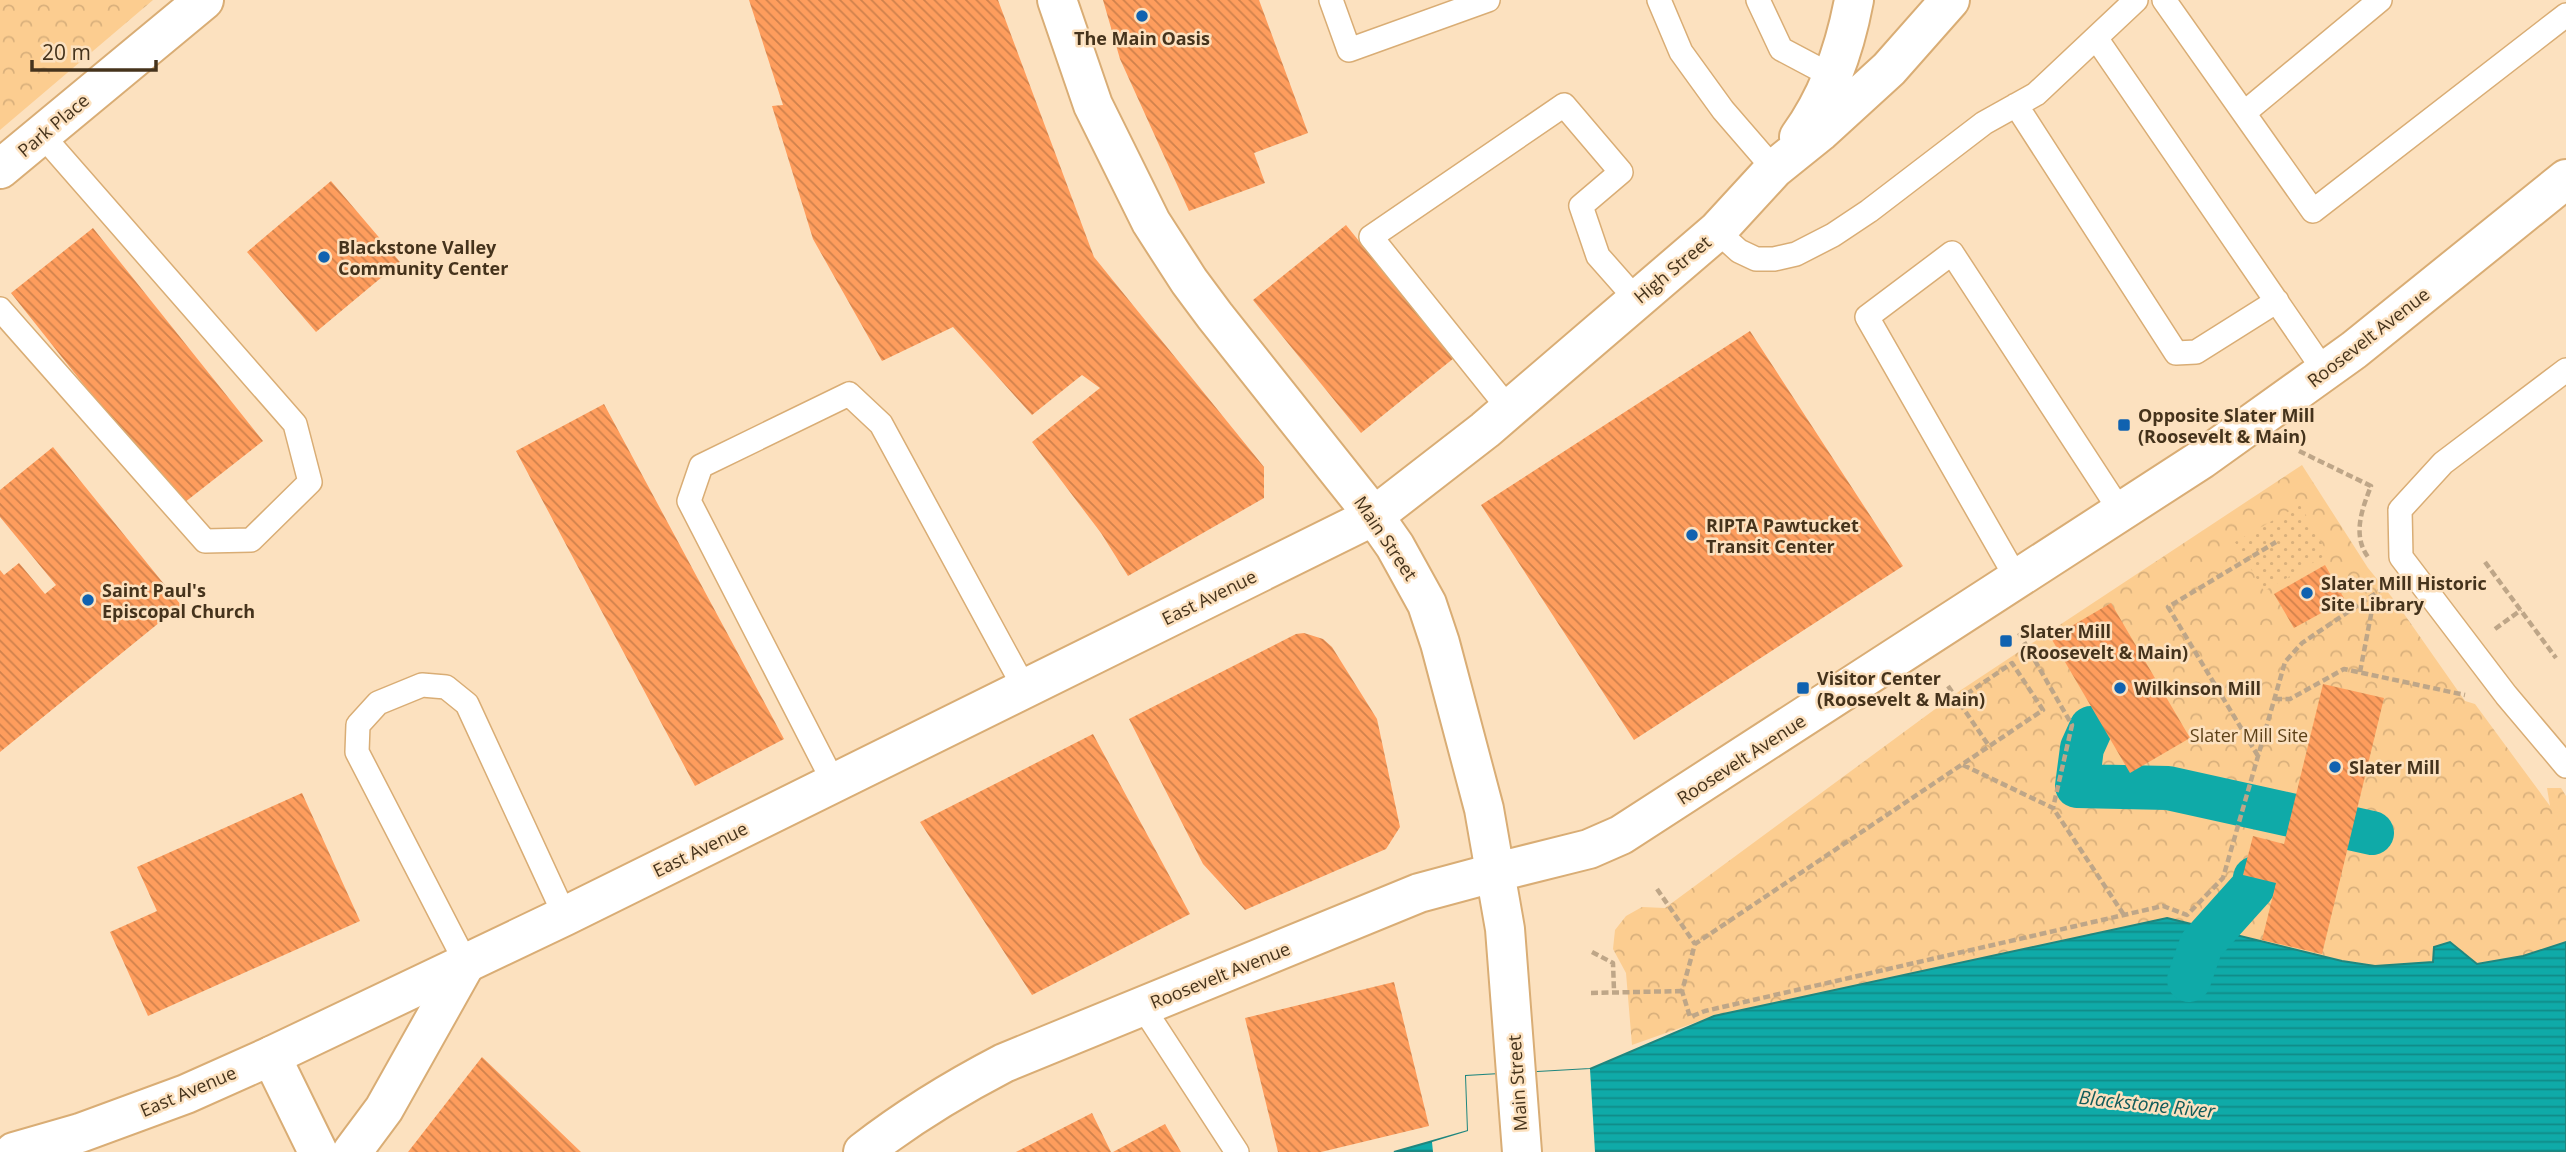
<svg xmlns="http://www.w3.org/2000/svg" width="2566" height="1152" viewBox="0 0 2566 1152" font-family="'Open Sans',sans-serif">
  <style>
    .park { fill: url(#park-crowns) }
    .garden { fill: url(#garden-dots) }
    .water { fill: url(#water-rules); stroke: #1f867e; stroke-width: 2 }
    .pier { fill: #fce1bf }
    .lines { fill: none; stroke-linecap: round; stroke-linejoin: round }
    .canal { stroke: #0faaa8; stroke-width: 44 }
    .building { fill: url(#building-back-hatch) }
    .service-casing { stroke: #d9ad75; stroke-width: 26 }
    .secondary-casing { stroke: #d9ad75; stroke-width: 42 }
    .primary-casing { stroke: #d9ad75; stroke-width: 42 }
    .path { stroke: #bea688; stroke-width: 4.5; stroke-dasharray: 7 3.5; stroke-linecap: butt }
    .service { stroke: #fff; stroke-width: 23 }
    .secondary { stroke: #fff; stroke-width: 38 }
    .primary { stroke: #fff; stroke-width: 38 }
    .poi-dot { fill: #1062b0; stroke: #fce1bf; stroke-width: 2.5 }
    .labels { text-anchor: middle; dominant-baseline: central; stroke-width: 5; stroke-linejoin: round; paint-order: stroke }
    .poi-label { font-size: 18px; font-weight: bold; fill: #45331c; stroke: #fce1bf; text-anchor: start }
    .street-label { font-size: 18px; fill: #45331c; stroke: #fce1bf }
    .park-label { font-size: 18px; fill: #5c4017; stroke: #fce1bf }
    .water-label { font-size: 19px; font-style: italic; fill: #115b5a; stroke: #fce1bf }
  </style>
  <defs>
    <pattern id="park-crowns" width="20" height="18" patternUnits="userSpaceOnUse" patternTransform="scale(1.75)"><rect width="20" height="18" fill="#fccd90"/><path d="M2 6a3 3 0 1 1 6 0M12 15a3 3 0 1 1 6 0" fill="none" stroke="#d9b07c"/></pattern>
    <pattern id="garden-dots" width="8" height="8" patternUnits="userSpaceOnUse" patternTransform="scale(1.75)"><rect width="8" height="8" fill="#fccd90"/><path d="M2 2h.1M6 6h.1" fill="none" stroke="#d9b07c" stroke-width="1.8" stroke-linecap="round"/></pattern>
    <pattern id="water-rules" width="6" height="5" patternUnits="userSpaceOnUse" patternTransform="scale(1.75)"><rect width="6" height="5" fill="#0faaa8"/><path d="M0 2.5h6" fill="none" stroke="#108b88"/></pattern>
    <pattern id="building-back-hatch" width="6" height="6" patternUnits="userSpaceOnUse" patternTransform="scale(1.75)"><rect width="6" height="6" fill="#fe9d5d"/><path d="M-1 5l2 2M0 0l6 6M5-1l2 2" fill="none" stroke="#cf814c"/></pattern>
  </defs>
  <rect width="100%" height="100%" fill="#fce1bf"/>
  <!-- park -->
  <path class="park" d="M0,0H153L0,130Z
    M2302,465L2368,568L2395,601L2465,701L2475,704L2550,806L2547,788H2561L2566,796V942L2523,956L2477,964L2450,942L2433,962L2375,966L2342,961L2167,918L1714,1016L1632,1045L1626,973L1613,949L1615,930L1626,916L1642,907L1665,908L1961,690Z"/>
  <!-- garden -->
  <path class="garden" d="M2300,505L2328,554L2264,591L2235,542Z"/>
  <!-- water -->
  <path class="water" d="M2167,918L2342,961L2375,966L2433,962L2434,947L2450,942L2477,964L2523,956L2566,942V1152H1394L1468,1131L1466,1076L1590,1069L1714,1016Z"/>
  <!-- pier -->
  <path class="pier" d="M1590,1069L1595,1152H1433L1432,1142L1468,1131L1466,1076Z"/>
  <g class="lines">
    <!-- canal -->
    <path class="canal" d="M2091,728L2082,748L2077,786L2168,788L2372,833
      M2189,980L2201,945L2253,887L2255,878"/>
  </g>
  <!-- building -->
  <path class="building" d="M749,0H998L1094,257L1264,467V498L1128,576L1101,533L1032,442L1100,388L1082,375L1032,415L953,327L882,361L813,239L772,106L783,105Z
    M1103,0H1259L1308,133L1254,153L1265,183L1189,211L1120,59Z
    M331,181L400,262L316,332L247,252Z
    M1346,225L1454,358L1361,433L1253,300Z
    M93,228L263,441L180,506L11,293Z
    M1750,331L1903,566L1634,740L1481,505Z
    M604,404L784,739L695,786L516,451Z
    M53,447L181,605L0,752V570L4,575L19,563L45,594L56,585L0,517V490Z
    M2325,565L2345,600L2294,628L2274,594Z
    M2111,603L2190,738L2130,773L2051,638Z
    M1304,633L1323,639L1332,647L1377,719L1400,827L1386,849L1245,910L1203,864L1129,719L1296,634Z
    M2323,684L2384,698L2322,954L2262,940L2276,883L2243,875L2253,836L2284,844Z
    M1093,734L1190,914L1032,995L920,822Z
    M302,793L360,921L148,1016L110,932L157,911L137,867Z
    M1394,982L1429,1126L1321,1152H1278L1245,1018Z
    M482,1057L581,1152H408Z
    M1092,1113L1111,1152H1016Z
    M1165,1124L1181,1152H1113Z"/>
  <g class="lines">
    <!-- service casing -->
    <g class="service-casing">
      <path id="service" d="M1331,0L1349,50L1488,0
        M1659,0L1681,52L1723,110L1774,169
        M1758,0L1781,49L1832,76
        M2164,0L2313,211L2566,15
        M2096,38L2325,372
        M2016,105L2176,353L2196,352L2277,301
        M2244,113L2380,0
        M1717,231L1739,251L1756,259H1774L1796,254L1833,235L1869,211L1984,123L2036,94L2136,0
        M0,309L205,541L251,540L310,482L295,424L42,135
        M2566,370L2443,463L2400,510L2401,557L2506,695L2566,766
        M1509,409L1371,237L1564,105L1621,172L1581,206L1598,256L1636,299
        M2017,579L1867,317L1952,253L2121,512
        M834,783L689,501L701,466L849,394L881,424L1025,689
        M466,963L357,752L358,725L378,703L422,685L446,687L467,704L565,916
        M1142,1006L1237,1152"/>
    </g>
    <!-- secondary casing -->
    <g class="secondary-casing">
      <path id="secondary" d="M1057,0L1093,105L1151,222L1189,281L1215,316L1374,516L1485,430L1717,231L1774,169L1820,132L1889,69L1950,0
        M1799,137C1828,97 1845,48 1854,0
        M271,1056L318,1152
        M352,1152L384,1109L466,963
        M863,1152C908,1117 954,1089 1004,1063L1419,893L1497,872"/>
    </g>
    <!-- primary casing -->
    <g class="primary-casing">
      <path id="primary" d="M0,169L204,0
        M1497,872L1589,849L1621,835L2202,459L2354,350L2566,179
        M14,1152L80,1133L186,1094L271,1056L565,916L1374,516L1395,546L1427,604L1440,643L1484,809L1505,929L1522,1152"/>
    </g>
    <!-- path -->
    <path class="path" d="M2299,451L2371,486C2362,509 2352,535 2368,557
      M2485,562L2556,658
      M2495,629L2521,610
      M2019,633L2072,725L2053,808
      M2360,672L2375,594
      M1948,686L1989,746
      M2275,699H2290L2344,669L2465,695
      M1958,700L2012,663L2043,710L1695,944L1682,991L1690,1017L1705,1011L2163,906L2187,915L2223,878L2285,662L2302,643L2385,587
      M2258,756L2168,607L2276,542
      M1963,765L2053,808L2124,915
      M1657,889L1695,944
      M1592,952L1613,963L1614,991
      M1591,993L1682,991"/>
    <!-- service -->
    <use href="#service" class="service"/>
    <!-- secondary -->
    <use href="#secondary" class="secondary"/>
    <!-- primary -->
    <use href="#primary" class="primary"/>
  </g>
  <!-- markers -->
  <g class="poi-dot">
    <circle cx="1142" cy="16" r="7"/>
    <circle cx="324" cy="257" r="7"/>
    <rect x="2117" y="418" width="14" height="14" rx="3.5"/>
    <circle cx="1692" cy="535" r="7"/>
    <circle cx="2307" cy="593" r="7"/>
    <circle cx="88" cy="600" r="7"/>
    <rect x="1999" y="634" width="14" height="14" rx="3.5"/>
    <rect x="1796" y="681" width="14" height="14" rx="3.5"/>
    <circle cx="2120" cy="688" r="7"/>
    <circle cx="2335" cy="767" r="7"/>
  </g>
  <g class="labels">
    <!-- poi labels -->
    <g class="poi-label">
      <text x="1142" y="38" text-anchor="middle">The Main Oasis</text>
      <text x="338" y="247">Blackstone Valley<tspan x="338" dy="21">Community Center</tspan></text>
      <text x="2138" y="415">Opposite Slater Mill<tspan x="2138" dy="21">(Roosevelt &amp; Main)</tspan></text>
      <text x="1706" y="525">RIPTA Pawtucket<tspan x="1706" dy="21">Transit Center</tspan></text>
      <text x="2321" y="583">Slater Mill Historic<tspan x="2321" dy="21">Site Library</tspan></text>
      <text x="102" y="590">Saint Paul's<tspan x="102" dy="21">Episcopal Church</tspan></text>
      <text x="2020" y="631">Slater Mill<tspan x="2020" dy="21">(Roosevelt &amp; Main)</tspan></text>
      <text x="1817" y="678">Visitor Center<tspan x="1817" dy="21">(Roosevelt &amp; Main)</tspan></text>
      <text x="2134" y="688">Wilkinson Mill</text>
      <text x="2349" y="767">Slater Mill</text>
    </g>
    <!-- street labels -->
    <g class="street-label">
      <text transform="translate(53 125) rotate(-40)">Park Place</text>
      <text transform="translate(1672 269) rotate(-40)">High Street</text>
      <text transform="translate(2368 337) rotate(-38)">Roosevelt Avenue</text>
      <text transform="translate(1386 538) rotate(56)">Main Street</text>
      <text transform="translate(1209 597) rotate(-26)">East Avenue</text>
      <text transform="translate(1741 759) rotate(-33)">Roosevelt Avenue</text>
      <text transform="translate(700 849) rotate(-26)">East Avenue</text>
      <text transform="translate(1220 975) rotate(-22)">Roosevelt Avenue</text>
      <text transform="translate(1517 1083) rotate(-94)">Main Street</text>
      <text transform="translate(188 1091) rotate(-23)">East Avenue</text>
    </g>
    <!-- park labels -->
    <g class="park-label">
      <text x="2249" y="735">Slater Mill Site</text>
    </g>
    <!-- water labels -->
    <g class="water-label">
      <text transform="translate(2147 1104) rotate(6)">Blackstone River</text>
    </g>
  </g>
  <!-- scale -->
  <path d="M32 60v10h124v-10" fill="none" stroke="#45331c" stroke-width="3.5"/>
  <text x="42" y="60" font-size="21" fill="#45331c" stroke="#fce1bf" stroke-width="5" paint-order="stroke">20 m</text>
</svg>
